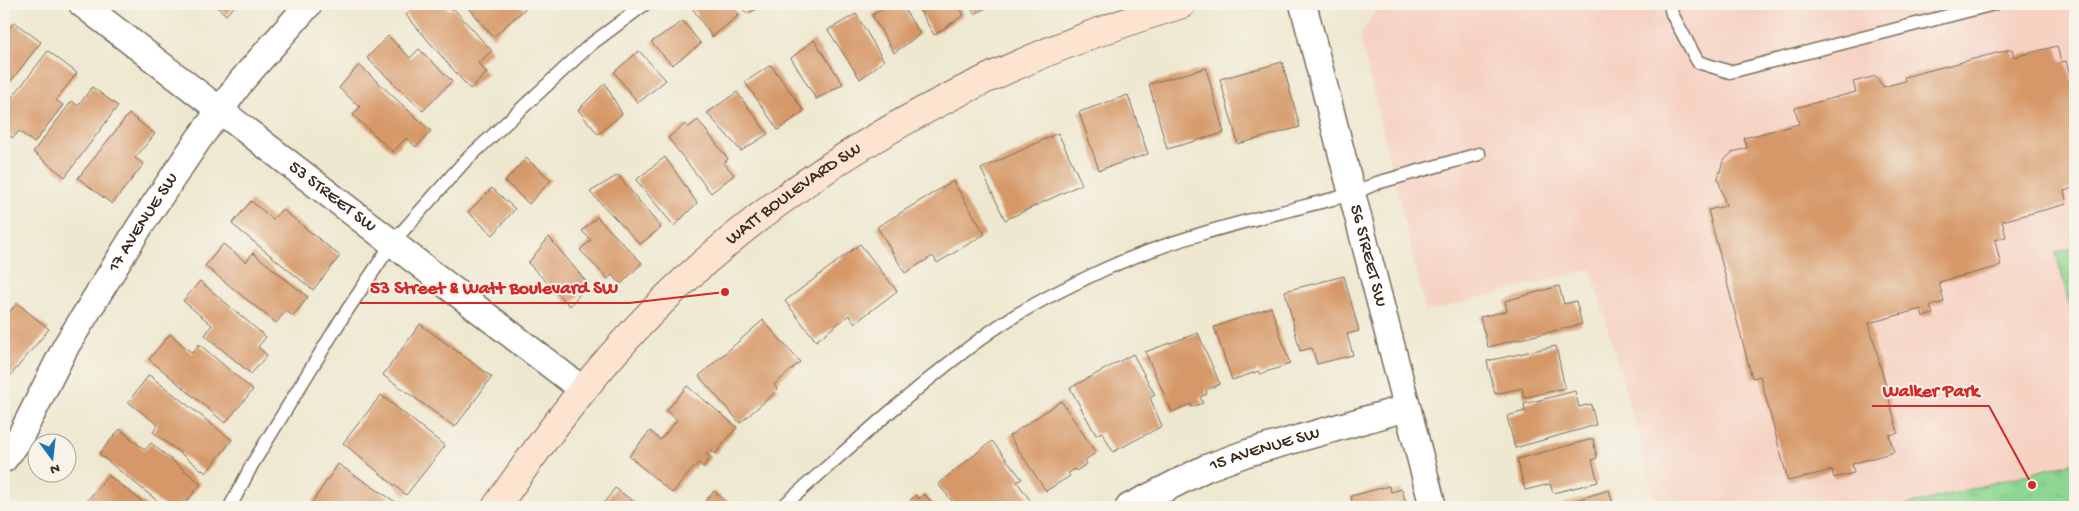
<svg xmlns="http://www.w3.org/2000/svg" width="2079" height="511" viewBox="0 0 2079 511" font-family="'Gochi Hand',sans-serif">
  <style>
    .built { fill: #f6d2c3 }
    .park { fill: url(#park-tufts); stroke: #648058 }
    .building { fill: #d69867 }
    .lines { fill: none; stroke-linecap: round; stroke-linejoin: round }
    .lane-casing { stroke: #7a6c5c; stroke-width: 15 }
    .street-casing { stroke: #7a6c5c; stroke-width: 29 }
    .secondary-casing { stroke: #7a6c5c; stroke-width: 30 }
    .lane { stroke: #fff; stroke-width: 12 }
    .street { stroke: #fff; stroke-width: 26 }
    .secondary { stroke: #fde4d0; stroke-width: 28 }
    .labels { text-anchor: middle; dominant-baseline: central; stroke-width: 4; stroke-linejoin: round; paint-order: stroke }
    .street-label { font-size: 18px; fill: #3b2a1e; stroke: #f7f3e8 }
    .leader { fill: none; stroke: #d62828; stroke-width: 2 }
    .callout-dot { fill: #d62828; stroke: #f7f3e8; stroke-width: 2 }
    .callout-label { font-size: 19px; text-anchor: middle; font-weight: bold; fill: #d62828; stroke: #f7f3e8; stroke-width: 4; stroke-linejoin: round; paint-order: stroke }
  </style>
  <defs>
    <pattern id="park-tufts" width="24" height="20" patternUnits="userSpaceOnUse" patternTransform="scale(1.25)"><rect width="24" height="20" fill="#8ed793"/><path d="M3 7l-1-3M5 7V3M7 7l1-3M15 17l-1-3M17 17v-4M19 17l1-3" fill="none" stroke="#7bb97e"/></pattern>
  </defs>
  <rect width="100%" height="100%" fill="#f7f3e8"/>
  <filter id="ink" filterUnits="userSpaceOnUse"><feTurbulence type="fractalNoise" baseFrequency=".02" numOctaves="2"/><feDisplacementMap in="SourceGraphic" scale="10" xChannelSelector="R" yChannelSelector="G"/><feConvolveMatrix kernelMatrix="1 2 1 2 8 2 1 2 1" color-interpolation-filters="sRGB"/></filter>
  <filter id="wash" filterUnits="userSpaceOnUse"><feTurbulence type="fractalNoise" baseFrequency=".0096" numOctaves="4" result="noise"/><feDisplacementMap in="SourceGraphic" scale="20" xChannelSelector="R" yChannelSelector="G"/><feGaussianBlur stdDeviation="1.12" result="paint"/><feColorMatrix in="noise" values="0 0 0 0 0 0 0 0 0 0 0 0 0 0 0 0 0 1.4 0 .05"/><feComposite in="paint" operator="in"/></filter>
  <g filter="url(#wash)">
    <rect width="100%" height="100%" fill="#eee8d0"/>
    <!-- built -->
    <path class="built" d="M1401,4H2075V247L2056,253L2075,326V462L1900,507H1658L1591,269L1426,312L1360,36L1376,10Z"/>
    <!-- park -->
    <path class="park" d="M2075,247V326L2056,253Z
      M2075,462V507H1900Z"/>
    <g id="blocks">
      <!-- building -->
      <path class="building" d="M214,4H237L226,15Z
        M418,4H444L450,10L453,8L492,51L478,63L487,73L470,89L406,15Z
        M466,4H520L525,9L493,37Z
        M700,4H729L739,15L712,37L693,9Z
        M740,4H766L747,14Z
        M890,4H901L920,34L894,53L872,15Z
        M916,4H958L964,15L934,35Z
        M968,4H994L974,14Z
        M856,14L884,61L860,79L828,30Z
        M683,21L701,44L672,65L651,42Z
        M14,22L41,42L4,90V36Z
        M388,36L410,58L419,49L452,81L423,111L367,58Z
        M814,40L843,84L816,99L791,58Z
        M2057,46L2061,62L2066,61L2072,81L2075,80V187L2064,191L2067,204L2002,221L2006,237L1995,240L2001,266L1939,282L1944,302L1930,306L1933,314L1923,317L1921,309L1869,323L1898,433L1889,435L1894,452L1852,464L1854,473L1834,478L1832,470L1788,481L1760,376L1752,378L1708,210L1726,206L1718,178L1723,161L1733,152L1747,148L1744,138L1799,124L1795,108L1856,92L1853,82L1876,76L1883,87L1905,81L1904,77L2012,49L2014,57Z
        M48,51L77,73L56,100L63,105L34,143L19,131L13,138L4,131V108Z
        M639,51L666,80L638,103L614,72Z
        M1282,62L1300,127L1238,144L1220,79Z
        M359,65L431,131L416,147L406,138L393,152L353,115L360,107L339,88Z
        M771,65L804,111L778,130L745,82Z
        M1206,68L1224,133L1167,149L1149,84Z
        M605,83L622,114L598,134L578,110Z
        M92,87L118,106L65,177L33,152L72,101L78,106Z
        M737,92L768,134L741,151L707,113Z
        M1128,95L1148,154L1099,170L1079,112Z
        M129,114L155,134L135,158L144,164L112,204L78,178Z
        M698,120L728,159L724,163L734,175L711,193L668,138L685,124L688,128Z
        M1058,133L1082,184L1005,220L981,169Z
        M665,157L697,203L674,226L636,180Z
        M526,158L551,180L529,204L505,181Z
        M618,175L661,228L640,244L590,192Z
        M953,181L985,234L937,263L933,256L905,273L877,227Z
        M492,188L515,209L493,235L468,212Z
        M251,201L273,219L282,209L340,256L313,290L232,224Z
        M597,217L642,263L621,284L612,275L608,279L580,250L591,240L582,231Z
        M549,237L588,284L570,306L528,263Z
        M223,244L246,262L253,253L308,297L293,316L286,311L276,323L205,266Z
        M860,244L897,291L855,323L849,315L816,341L785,301Z
        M1344,276L1359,331L1347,334L1353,355L1317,364L1312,348L1300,351L1285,291Z
        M200,281L266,337L258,347L267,355L251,374L205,335L212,325L183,301Z
        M1559,286L1564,304L1576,301L1582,324L1488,347L1480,317L1507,311L1505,301Z
        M17,303L49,329L6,381L4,379V319Z
        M1271,307L1290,364L1260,374L1259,371L1232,380L1214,327Z
        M763,320L800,362L774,385L778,390L740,423L699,376Z
        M420,324L492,377L455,427L383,375Z
        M1198,333L1220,384L1206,390L1207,394L1200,397L1203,403L1192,407L1191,404L1172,412L1145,352Z
        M170,334L192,353L199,344L253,390L225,423L149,359Z
        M1556,346L1565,388L1524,398L1522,388L1495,394L1487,361Z
        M1133,354L1155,395L1150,398L1162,426L1113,452L1102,432L1096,435L1070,388Z
        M149,375L232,440L206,473L153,432L158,425L128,402Z
        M687,386L737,427L715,454L710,450L706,454L711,457L703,467L698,463L672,493L629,456L650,431L660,440L677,420L666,411Z
        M1575,391L1579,407L1591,404L1596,425L1515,448L1507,416L1525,411L1524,404Z
        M381,395L445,446L406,495L343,443Z
        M1061,401L1096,453L1085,460L1087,464L1076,471L1075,469L1068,473L1070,476L1046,491L1009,436Z
        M120,429L145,450L151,443L201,484L182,507H165L99,454Z
        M1593,439L1597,458L1592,460L1598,482L1553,493L1550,484L1525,490L1517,459Z
        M992,441L1022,479L1017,482L1035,507H957L938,484Z
        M338,464L403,507H309Z
        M108,475L149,507H94L87,501Z
        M1389,486L1391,492L1402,489L1407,507H1343L1342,505L1352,502L1351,496Z
        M615,488L641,507H601Z
        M1609,490L1614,507H1552Z
        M714,491L732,507H700Z
        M924,494L937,507H911L913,505L909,502L916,495L919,499Z"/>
    </g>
  </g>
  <g filter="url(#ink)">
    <use href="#blocks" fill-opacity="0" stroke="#7a6c5c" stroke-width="1"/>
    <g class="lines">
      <!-- lane casing -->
      <g class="lane-casing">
        <path id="lane" d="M1670,4L1672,14L1698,62L1730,72L1994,4
          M230,507L253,463L342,318L393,242L464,162L590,45L645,4
          M782,507C849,448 917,385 990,332C1024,308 1065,288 1103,270C1181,234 1269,216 1352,194L1377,183L1479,154"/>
      </g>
      <!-- street casing -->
      <g class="street-casing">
        <g id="street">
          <path id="s1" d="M82,4L583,390"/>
          <path id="s2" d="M1303,4L1433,507"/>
          <path id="s3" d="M4,459L18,441L66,346L140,226L198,140L243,79L309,4"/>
          <path id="s4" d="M1129,507L1206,468L1247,453L1407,408"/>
        </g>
      </g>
      <!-- secondary casing -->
      <g class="secondary-casing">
        <g id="secondary">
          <path id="s5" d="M496,507C549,431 606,355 673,291C818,153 992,62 1182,4"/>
        </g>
      </g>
      <!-- lane -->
      <use href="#lane" class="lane"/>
      <!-- street -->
      <use href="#street" class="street"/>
      <!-- secondary -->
      <use href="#secondary" class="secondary"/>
    </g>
  </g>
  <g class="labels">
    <!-- street labels -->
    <g class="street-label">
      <text stroke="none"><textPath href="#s5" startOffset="435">WATT BOULEVARD SW</textPath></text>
      <text stroke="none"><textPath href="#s1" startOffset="316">53 STREET SW</textPath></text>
      <text stroke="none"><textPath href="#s3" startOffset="275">17 AVENUE SW</textPath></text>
      <text stroke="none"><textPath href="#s2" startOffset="260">56 STREET SW</textPath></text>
      <text stroke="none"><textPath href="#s4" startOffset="148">15 AVENUE SW</textPath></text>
    </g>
  </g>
  <!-- callouts -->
  <path class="leader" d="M725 292L629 303H360M2032 485L1989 406H1872"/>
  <g class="callout-dot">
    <circle cx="725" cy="292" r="5"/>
    <circle cx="2032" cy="485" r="5"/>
  </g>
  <g class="callout-label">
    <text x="494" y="293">53 Street &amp; Watt Boulevard SW</text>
    <text x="1931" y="396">Walker Park</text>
  </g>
  <!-- margin -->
  <rect width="2079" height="511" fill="none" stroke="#f7f3e8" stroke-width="20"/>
  <!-- north arrow -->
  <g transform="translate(52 458) rotate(165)"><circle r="24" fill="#f7f3e8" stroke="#aca397"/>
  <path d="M0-4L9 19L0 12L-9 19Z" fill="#1f6fb2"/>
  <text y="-8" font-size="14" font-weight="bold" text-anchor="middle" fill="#3b2a1e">N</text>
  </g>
</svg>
